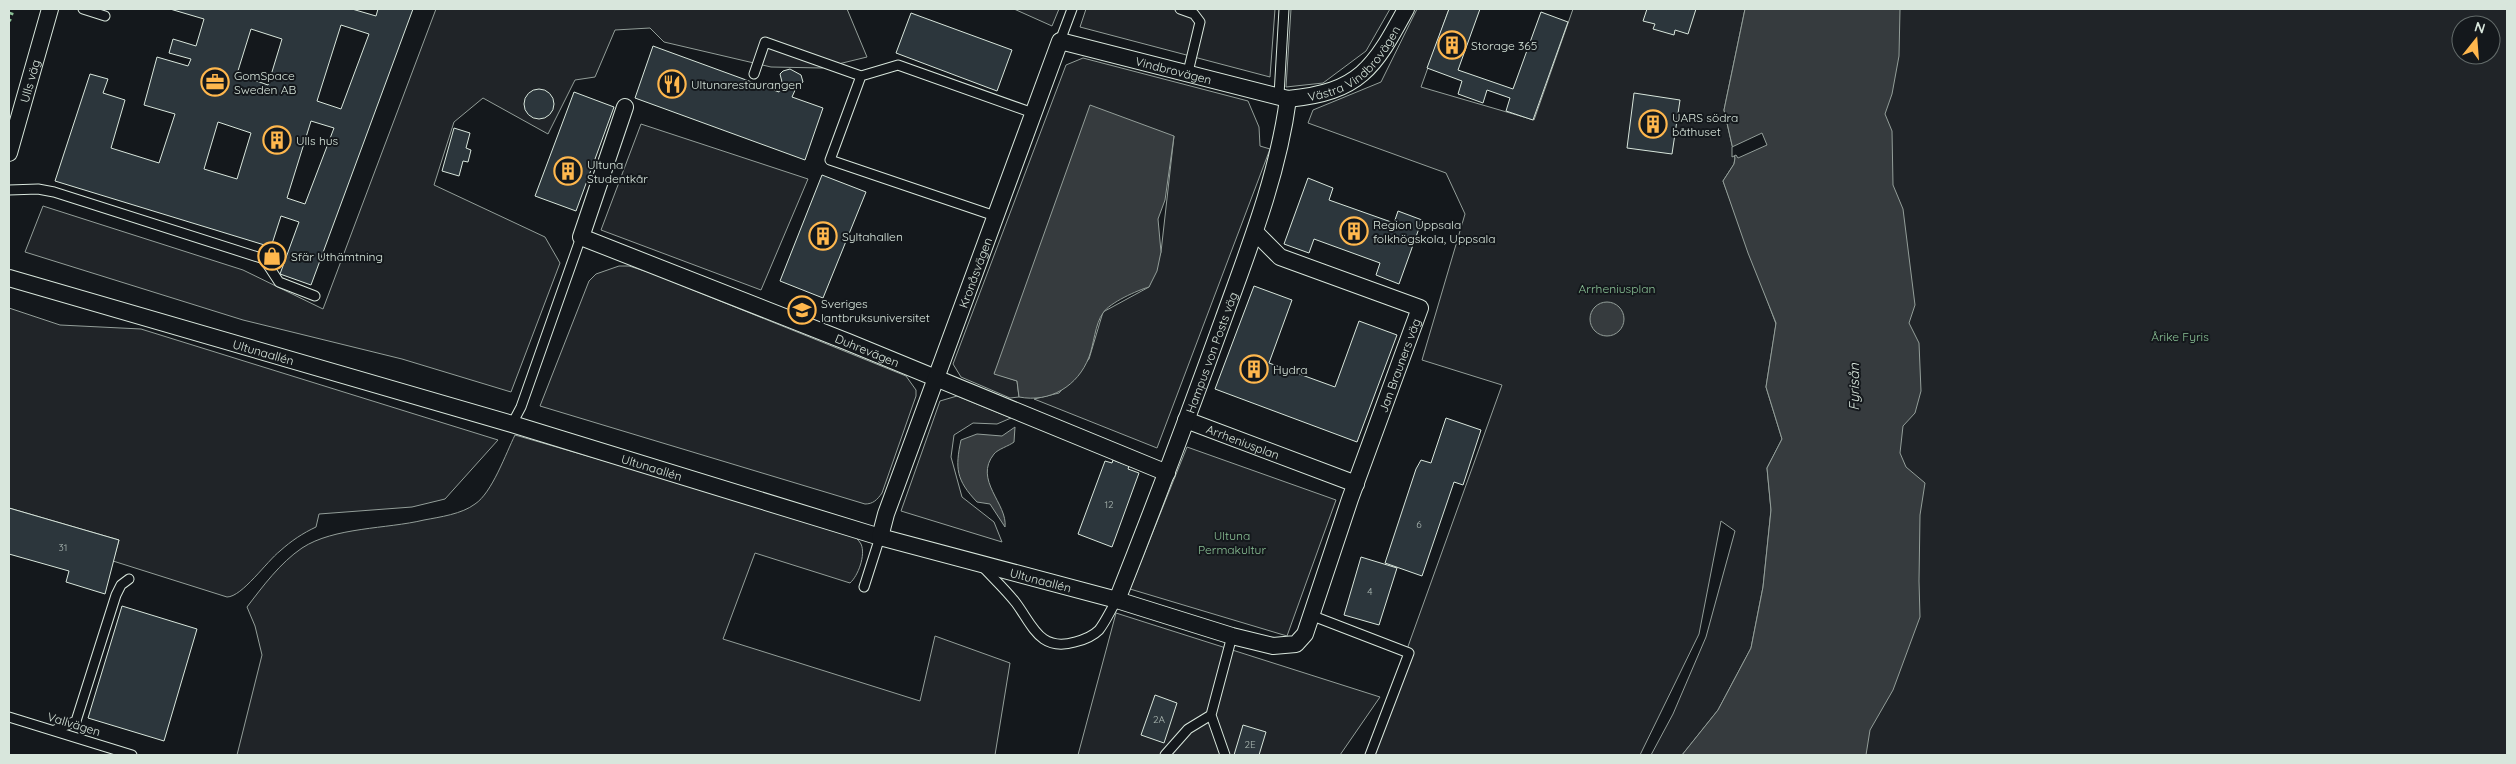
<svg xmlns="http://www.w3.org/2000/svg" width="2516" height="764" viewBox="0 0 2516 764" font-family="Quicksand,sans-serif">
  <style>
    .green { fill: #202428; stroke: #939e99; fill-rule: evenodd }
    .water { fill: #363b3e; stroke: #939e99 }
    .pier { fill: #14181c; stroke: #939e99 }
    .building { fill: #2c363c; stroke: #d8e6dc; fill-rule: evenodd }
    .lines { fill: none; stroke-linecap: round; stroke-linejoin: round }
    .lane-casing { stroke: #d8e6dc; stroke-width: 11 }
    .street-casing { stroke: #d8e6dc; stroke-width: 18 }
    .lane { stroke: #14181c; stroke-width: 9 }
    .street { stroke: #14181c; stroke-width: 16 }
    .hedge { stroke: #8ac095; stroke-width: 4; stroke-dasharray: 2.5 4; stroke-linecap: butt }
    .labels { text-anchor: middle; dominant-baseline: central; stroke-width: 4; stroke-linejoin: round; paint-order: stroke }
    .number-label { font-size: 10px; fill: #adbab4 }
    .poi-label { font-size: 12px; fill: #d8e6dc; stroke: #14181c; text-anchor: start }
    .street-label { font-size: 12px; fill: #d8e6dc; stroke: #14181c }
    .park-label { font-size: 12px; fill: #8ac095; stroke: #14181c }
    .water-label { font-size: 14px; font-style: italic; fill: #d8e6dc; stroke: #14181c }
  </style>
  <rect width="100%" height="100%" fill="#14181c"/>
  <!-- green -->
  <path class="green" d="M436,9H847L867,57L822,68L771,67L664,42L650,28L615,30L595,77L575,80L548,134L483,98L454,122L434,185L545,237L560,263L511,392L402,359L243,320L25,252L43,206L243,270L323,309Z
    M1014,9H1059L1052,26Z
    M1086,9H1275L1270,77L1080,27Z
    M1291,9H1390L1366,51L1323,83L1286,87Z
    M1417,9H1449L1421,87L1534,120L1573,9H1745L1724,110L1735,158L1734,164L1723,181L1776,324L1766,387L1782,439L1767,468L1771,510L1763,587L1751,648L1718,710L1682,755H1651L1673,714L1706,637L1735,531L1721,521L1699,634L1640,755H1369L1502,385L1422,360L1465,214L1446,173L1308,123L1313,110L1381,82Z
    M1836,9H2507V755H1785ZM2461,25H2491V55H2461Z
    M1083,58L1248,101L1259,127L1260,146L1270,149L1157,448L1034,399L1059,393L1089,359L1103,312L1149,287L1161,252L1174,136L994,373L1017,381L1019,397L1010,398L961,377L953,364L1066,65Z
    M641,124L808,179L761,290L601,230Z
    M619,266H629L651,273L906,376L916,390V396L882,493C877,500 873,504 865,504L540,406L589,281L596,274Z
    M9,308L60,325L141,329L498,440L445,499L412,507L319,514L316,527C303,533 291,541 280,551C267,561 242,597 227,597L113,561L119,540L9,508Z
    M957,396L1011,418L997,424L973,423L954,435L951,457L962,497L994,522L1002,542L901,511L940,401Z
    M515,435L850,532C853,535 859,540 861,544C866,555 858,576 850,583L755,553L723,639L920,701L935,636L1010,663L995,755H237L262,655L255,626L247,607C263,586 280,563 302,548C334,527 387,529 424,520C440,517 462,514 475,504C492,493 506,453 515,435Z
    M1187,447L1336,500L1287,636L1130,589Z
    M1116,613L1380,697L1340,755H1078Z"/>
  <!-- water -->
  <path class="water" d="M1745,9H1900L1899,56L1892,94L1885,114L1892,131L1893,185L1903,209L1915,305L1909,323L1919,343L1921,391L1915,413L1903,426L1900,453L1906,467L1925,483L1920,515L1919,581L1920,617L1893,690L1870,730L1866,755H1682L1718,710L1751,648L1763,587L1771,510L1767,468L1782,439L1766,387L1776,323L1748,253L1723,181L1734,164L1735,158L1724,110Z
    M1090,105L1174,136L1165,200L1158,219L1161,252L1157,271L1149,287C1138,290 1109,303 1103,313C1095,324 1094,344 1089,357C1078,386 1050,403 1019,397L1017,381L994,374Z
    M1590 319a17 17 0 1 1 34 0a17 17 0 1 1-34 0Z
    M1015,427L1014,442C1009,446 998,449 994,454C973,480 1008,504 1005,527L990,504L977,502C956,480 955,468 961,440L977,434L1002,436Z"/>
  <!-- pier -->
  <path class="pier" d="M1762,133L1767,145L1738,158L1736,155L1732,157V147Z"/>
  <!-- building -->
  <path class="building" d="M170,9H352L376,16L378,9H413L311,285L280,274L299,222L281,216L271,247L55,181L90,74L108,79L103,93L125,100L111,148L159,163L175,114L144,105L157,57L188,66L191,59L169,53L173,39L196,46L204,19ZM341,25L369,34L341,109L317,101ZM251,29L282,39L268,85L237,74ZM311,121L334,128L305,204L287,198ZM218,122L251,133L237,179L204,169Z
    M1449,9H1480L1458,70L1513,89L1541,12L1568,22L1533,120L1506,111L1510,98L1487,90L1483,103L1458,94L1462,81L1427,68Z
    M1647,9H1696L1688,34L1675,30L1674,35L1653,29L1655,24L1643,21Z
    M911,13L1012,50L997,91L896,53Z
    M653,46L779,92L782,82L780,74L783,71L790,69L801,75L803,82L796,88L792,97L823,108L805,160L635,98Z
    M524 104a15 15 0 1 1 30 0a15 15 0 1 1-30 0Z
    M574,92L614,107L576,211L535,196Z
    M1634,93L1680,100L1672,154L1627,148Z
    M454,128L470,133L466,148L471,150L468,162L463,161L459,176L442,171Z
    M822,175L866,192L823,298L780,281Z
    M1308,178L1333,188L1329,200L1394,223L1398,211L1422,220L1399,284L1376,275L1380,263L1314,239L1309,253L1284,244Z
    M1254,286L1292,300L1269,363L1335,387L1359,321L1397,335L1357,442L1215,389Z
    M1446,418L1481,430L1463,485L1454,482L1422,576L1385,563L1416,469L1421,460L1431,463Z
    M1113,460L1129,466L1128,469L1139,473L1112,547L1078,534L1105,461L1112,463Z
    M9,508L119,540L105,594L66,582L69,571L9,554Z
    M1361,557L1397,568L1379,625L1344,615Z
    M122,606L197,629L164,741L88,718Z
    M1155,695L1177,703L1164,743L1141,735Z
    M1243,725L1266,732L1259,755H1234Z"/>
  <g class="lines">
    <!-- lane casing -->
    <g class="lane-casing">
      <path id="lane" d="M83,9L105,16
        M1180,9L1194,14L1200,22L1188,72
        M1060,41L1072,9
        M754,74L765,42L861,76L898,65L1033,113
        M861,76L830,160L995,216
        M1279,95L1284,9
        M9,190L38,189L54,192L264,259L279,282L315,296
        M512,424L521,407L581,237
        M982,566C993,578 1006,590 1016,603C1033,626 1040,652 1075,642C1083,640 1093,636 1099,630C1106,621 1111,609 1117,600
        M864,587L880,537
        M1313,616L1409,653L1370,755
        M9,717L132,755
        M55,730L76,721L116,595L121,585L129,579
        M1165,755L1188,729L1211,715
        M1225,755L1211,715L1232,636"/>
    </g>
    <!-- street casing -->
    <g class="street-casing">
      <g id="street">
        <path id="s1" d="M625,107L581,237L848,342L1167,473"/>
        <path id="s2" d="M9,153L50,9"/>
        <path id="s3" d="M9,278L512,424L880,537L1117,600L1232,636L1273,646L1296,644L1305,634L1350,499L1420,308L1280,257L1255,232"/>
        <path id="s4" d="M1186,420L1356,484"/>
        <path id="s5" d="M880,537L886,514L1060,41L1288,99C1360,92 1374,68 1406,9"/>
        <path id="s6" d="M1117,600C1154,507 1189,414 1223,320C1249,248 1278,175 1288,99"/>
      </g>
    </g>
    <!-- lane -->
    <use href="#lane" class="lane"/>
    <!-- street -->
    <use href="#street" class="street"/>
    <!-- hedge -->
    <path class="hedge" d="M9,21L13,9"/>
  </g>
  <!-- icons -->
  <defs>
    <g id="building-ring" transform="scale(1.4375)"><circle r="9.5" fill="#14181c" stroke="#ffb74d" stroke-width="1.5"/><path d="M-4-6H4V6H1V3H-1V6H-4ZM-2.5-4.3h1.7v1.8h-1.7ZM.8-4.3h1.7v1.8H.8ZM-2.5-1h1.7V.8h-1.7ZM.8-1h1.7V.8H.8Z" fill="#ffb74d"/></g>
    <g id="office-ring" transform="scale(1.4375)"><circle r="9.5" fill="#14181c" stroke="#ffb74d" stroke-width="1.5"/><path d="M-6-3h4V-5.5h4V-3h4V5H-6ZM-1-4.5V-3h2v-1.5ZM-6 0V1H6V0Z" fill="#ffb74d"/></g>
    <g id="restaurant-ring" transform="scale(1.4375)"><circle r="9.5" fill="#14181c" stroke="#ffb74d" stroke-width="1.5"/><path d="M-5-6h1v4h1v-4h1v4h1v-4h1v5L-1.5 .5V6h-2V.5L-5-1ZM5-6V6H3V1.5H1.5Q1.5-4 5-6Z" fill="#ffb74d"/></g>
    <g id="shop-ring" transform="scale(1.4375)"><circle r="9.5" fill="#14181c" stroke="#ffb74d" stroke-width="1.5"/><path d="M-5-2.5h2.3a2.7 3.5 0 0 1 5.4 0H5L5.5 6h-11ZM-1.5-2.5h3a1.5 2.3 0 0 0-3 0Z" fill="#ffb74d"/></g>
    <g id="university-ring" transform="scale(1.4375)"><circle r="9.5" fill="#14181c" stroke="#ffb74d" stroke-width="1.5"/><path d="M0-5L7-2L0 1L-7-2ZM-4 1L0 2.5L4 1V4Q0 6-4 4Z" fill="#ffb74d"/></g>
  </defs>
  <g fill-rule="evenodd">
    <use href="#building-ring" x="1452" y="45"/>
    <use href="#office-ring" x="215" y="82"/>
    <use href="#restaurant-ring" x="672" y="84"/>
    <use href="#building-ring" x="1653" y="124"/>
    <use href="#building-ring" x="277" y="140"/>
    <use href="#building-ring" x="568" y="171"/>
    <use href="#building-ring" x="1354" y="231"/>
    <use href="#building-ring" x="823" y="236"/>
    <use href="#shop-ring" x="272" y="256"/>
    <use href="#university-ring" x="802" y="310"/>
    <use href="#building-ring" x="1254" y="369"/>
  </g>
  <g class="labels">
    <!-- number labels -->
    <g class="number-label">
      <text x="1109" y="504">12</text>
      <text x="1419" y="524">6</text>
      <text x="63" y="547">31</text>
      <text x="1370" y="591">4</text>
      <text x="1159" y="719">2A</text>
      <text x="1250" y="744">2E</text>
    </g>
    <!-- poi labels -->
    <g class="poi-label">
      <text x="1471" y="45">Storage 365</text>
      <text x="234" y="75">GomSpace<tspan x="234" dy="14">Sweden AB</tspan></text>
      <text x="691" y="84">Ultunarestaurangen</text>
      <text x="1672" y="117">UARS södra<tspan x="1672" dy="14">båthuset</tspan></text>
      <text x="296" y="140">Ulls hus</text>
      <text x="587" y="164">Ultuna<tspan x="587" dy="14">Studentkår</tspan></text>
      <text x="1373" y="224">Region Uppsala<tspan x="1373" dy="14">folkhögskola, Uppsala</tspan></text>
      <text x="842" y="236">Syltahallen</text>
      <text x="291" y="256">Sfär Uthämtning</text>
      <text x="821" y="303">Sveriges<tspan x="821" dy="14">lantbruksuniversitet</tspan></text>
      <text x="1273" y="369">Hydra</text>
    </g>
    <!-- street labels -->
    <g class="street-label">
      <text stroke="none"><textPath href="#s5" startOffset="842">Västra Vindbrovägen</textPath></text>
      <text stroke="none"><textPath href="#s5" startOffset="645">Vindbrovägen</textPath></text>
      <text stroke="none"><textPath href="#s2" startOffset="75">Ulls väg</textPath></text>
      <text stroke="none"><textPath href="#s5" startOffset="281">Kronåsvägen</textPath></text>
      <text stroke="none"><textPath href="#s1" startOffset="445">Duhrevägen</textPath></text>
      <text stroke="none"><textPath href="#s3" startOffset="265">Ultunaallén</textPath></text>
      <text stroke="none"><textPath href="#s6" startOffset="265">Hampus von Posts väg</textPath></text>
      <text stroke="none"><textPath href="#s3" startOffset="1638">Jan Brauners väg</textPath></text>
      <text stroke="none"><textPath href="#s4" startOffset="61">Arrheniusplan</textPath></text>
      <text stroke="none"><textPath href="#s3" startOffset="670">Ultunaallén</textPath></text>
      <text stroke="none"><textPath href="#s3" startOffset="1075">Ultunaallén</textPath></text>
      <text transform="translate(74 724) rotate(17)">Vallvägen</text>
    </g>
    <!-- park labels -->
    <g class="park-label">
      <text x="1617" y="288">Arrheniusplan</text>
      <text x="2180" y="336">Årike Fyris</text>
      <text x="1232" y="535">Ultuna<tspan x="1232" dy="14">Permakultur</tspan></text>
    </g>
    <!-- water labels -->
    <g class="water-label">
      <text transform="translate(1854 387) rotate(-90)">Fyrisån</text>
    </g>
  </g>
  <!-- border -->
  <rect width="2516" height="764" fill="none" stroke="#d8e6dc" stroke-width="20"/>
  <!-- north arrow -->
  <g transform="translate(2476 40) rotate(17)"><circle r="24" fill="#14181c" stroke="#626a69"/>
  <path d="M0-4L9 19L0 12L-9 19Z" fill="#ffb74d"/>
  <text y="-8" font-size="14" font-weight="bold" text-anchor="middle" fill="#d8e6dc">N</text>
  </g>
</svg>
